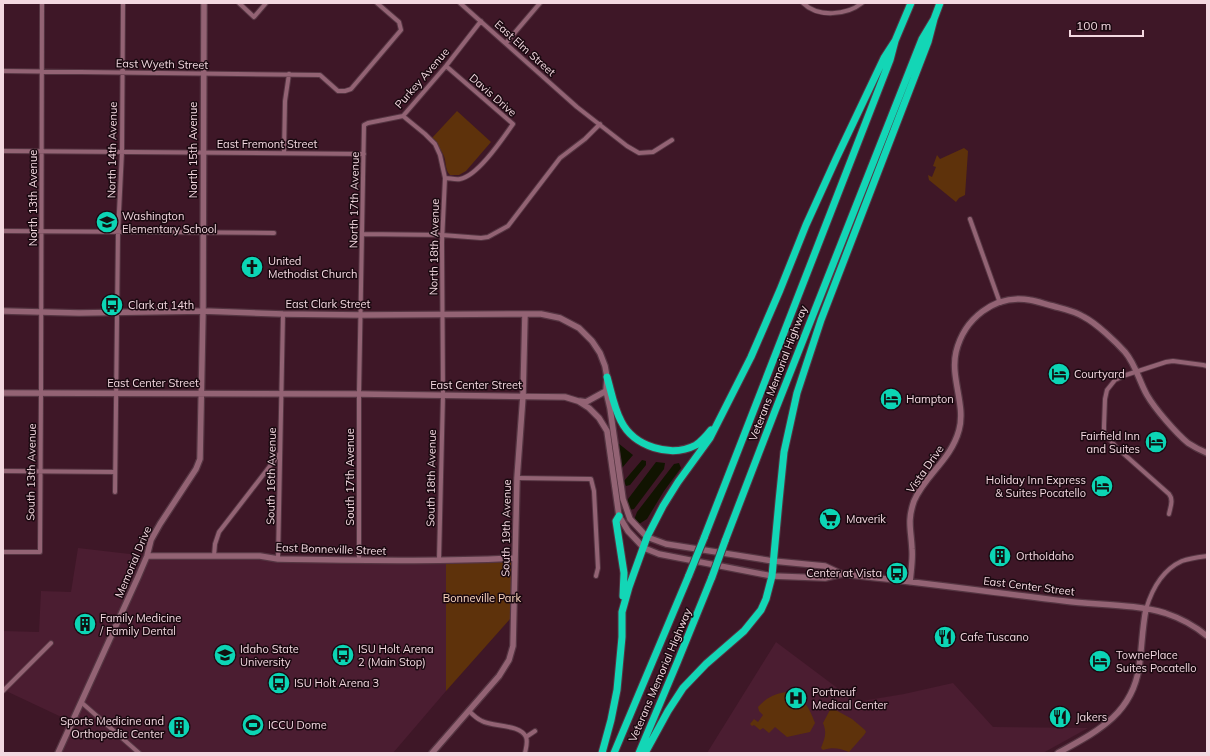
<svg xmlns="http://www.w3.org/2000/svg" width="1210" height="756" viewBox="0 0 1210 756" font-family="Mulish,sans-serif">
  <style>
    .built { fill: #4b1d31 }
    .green { fill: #5e320b }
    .water { fill: #111401 }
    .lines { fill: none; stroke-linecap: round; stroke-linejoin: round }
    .street-casing { stroke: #553542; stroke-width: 6 }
    .secondary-casing { stroke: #553542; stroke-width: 8 }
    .highway-casing { stroke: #553542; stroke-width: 9 }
    .street { stroke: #936374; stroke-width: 4 }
    .secondary { stroke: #936374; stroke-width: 5.5 }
    .highway { stroke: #13d6b6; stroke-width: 7 }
    .highway-bridge-casing { stroke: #553542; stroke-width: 9; stroke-linecap: butt }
    .highway-bridge { stroke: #13d6b6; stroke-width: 7 }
    .labels { text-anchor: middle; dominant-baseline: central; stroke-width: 3; stroke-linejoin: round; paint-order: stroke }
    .street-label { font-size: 11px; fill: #f3d8e0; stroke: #1a0910 }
    .poi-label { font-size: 11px; fill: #f3d8e0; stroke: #1a0910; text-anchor: start }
    .park-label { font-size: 11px; fill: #fcd8c0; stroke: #1a0910 }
  </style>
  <rect width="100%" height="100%" fill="#3e1727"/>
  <!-- built -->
  <path class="built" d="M78,548L147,556L214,559L446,561V691L393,753H58L72,722L4,690L3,678V631L39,632L41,591L71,592Z
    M776,642L856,702L904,694L953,683L993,727L1088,728L1043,753H707Z"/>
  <!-- green -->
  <path class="green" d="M457,111L491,142L466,171L459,175H450C444,169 447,161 443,154C440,148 436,143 432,138Z
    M964,148L968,151L965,195L959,198L956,202L929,180L928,175L932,177L936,167L933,166L937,155L940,159Z
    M446,561H515L516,563L517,611L446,691Z
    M786,692C805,702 807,702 815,723L810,732L787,737L775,727L769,733L763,728L760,730L754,725L752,726L750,724L754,719L758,722L763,715L759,711L758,707C766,698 774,694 786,692Z
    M831,708H832L852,719L865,730L866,732L864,735L849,752C840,748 832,747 823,750L821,748C825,738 827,733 823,723Z"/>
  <!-- water -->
  <path class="water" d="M618,443L633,455L622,468Z
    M642,460L646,461V465L630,485L626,486L624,481Z
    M656,462L665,463L664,469L634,509L629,510L625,503Z
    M679,463L681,468L664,491L647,519L639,524L634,520L637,512L674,464Z"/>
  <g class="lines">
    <!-- street casing -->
    <g class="street-casing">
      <path id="street" d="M239,3L254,17L266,3
        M460,3L577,107L627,146L639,153L653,152L672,140
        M803,3C818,18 847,15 862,3
        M506,43L540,3
        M3,71L320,75L338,91H345L351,89L401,30L399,22L377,3
        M403,116L425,134L435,144L440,155L445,178L442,242L443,395L439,560
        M3,151L364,154
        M284,153L285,101L289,74
        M445,178C449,178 456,180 460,179C478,176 503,138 513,124L446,66
        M970,219L1000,303
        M3,231L274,233
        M362,234L442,235L481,238L488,237L508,226L560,158L585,139L600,124
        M3,471L115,472
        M517,478L591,479L594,491L598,568L596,576
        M115,492L118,232L122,152L123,3
        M1169,514C1170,508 1174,500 1169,494L1116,447L1107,436L1104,432V426L1105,399L1107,390L1115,380L1126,375L1166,362L1173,361L1203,365L1207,366
        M3,552H40L41,393L42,3
        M214,556L215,544L219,532L280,453
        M278,559L283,314
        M359,560V394L364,125L368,123L403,116L446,66L481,21
        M1146,609C1152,589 1162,570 1182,561C1190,558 1199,557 1207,556
        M3,691L51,643
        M81,702L139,753
        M469,711C473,715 477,719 482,721C493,727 520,724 526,737C528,742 526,748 525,753
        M526,737L535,731"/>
    </g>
    <!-- secondary casing -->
    <g class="secondary-casing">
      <path id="secondary" d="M3,311L79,313L203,311L283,314L361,315L525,314H541L560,318L579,328L592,341L600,353L605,366L607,377L606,391L610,408L623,499L630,519L647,537L666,544L773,561L825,566L842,574
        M3,393L359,394L565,397L578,401L589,408L599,418L607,431L619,516L628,531L644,548L659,554L772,576L825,578L842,574C917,582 991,592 1065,601C1096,605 1135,604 1165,613C1180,618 1195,626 1207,636
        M580,401L586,402L606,391
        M147,556H260L278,559C357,560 436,562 515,558
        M910,582C911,571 913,559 912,549C911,529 907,521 914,501C925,475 951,460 959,430C966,405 950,378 956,352C964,319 994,294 1030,300C1037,301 1045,304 1053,306C1064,309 1075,311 1084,317C1096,323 1116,342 1125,352C1136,365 1139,381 1147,395C1155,409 1176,433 1188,443C1194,447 1200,450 1207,453
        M58,753L138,577L147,556L151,540L160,524L196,469L200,459L203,311L204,3
        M432,753L499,676L509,660L513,646L517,478L523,396L525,314
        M1058,753C1096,732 1132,715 1139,667C1142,648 1142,629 1146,609"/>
    </g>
    <!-- highway casing -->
    <g class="highway-casing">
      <path id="highway" d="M607,377C611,391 614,408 621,421C634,447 671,458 696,445C702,441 707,435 711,430
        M619,516L616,521L624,573L623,596
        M704,538L890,60L895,41L911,3
        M725,541L775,411L922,39L934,19L940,3
        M602,753L611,720L617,690L622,637V612L629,587L647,537L663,506L678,482L710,438L751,357L780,290L806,225L836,159L884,58L895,41
        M614,753L689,575
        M639,753L677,663L712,577
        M645,753L668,711L683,688L706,664L744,631L761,610L766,599L772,576L779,501L784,452L797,393L821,320L928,42L934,19"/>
    </g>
    <!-- street -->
    <use href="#street" class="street"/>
    <!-- secondary -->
    <use href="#secondary" class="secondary"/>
    <!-- highway -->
    <use href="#highway" class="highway"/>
    <!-- highway-bridge casing -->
    <g class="highway-bridge-casing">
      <path id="highway-bridge" d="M689,575L704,538
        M712,577L725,541"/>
    </g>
    <!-- highway-bridge -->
    <use href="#highway-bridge" class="highway-bridge"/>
  </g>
  <!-- icons -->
  <defs>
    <g id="school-disc" transform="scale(1.15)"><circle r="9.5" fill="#0cd5b5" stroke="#1a0910"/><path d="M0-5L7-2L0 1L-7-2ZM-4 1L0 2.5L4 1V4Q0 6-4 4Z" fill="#111"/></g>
    <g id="church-disc" transform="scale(1.15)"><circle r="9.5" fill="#0cd5b5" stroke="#1a0910"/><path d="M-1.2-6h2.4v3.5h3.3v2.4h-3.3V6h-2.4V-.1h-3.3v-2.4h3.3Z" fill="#111"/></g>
    <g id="bus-disc" transform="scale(1.15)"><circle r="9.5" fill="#0cd5b5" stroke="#1a0910"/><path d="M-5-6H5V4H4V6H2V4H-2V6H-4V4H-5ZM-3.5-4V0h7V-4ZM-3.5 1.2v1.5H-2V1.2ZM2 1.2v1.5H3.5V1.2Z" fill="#111"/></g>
    <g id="hotel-disc" transform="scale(1.15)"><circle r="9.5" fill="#0cd5b5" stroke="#1a0910"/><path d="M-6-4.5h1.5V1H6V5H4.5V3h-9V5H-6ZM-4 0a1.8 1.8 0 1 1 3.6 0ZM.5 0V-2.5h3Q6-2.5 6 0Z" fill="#111"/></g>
    <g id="supermarket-disc" transform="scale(1.15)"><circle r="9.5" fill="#0cd5b5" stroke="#1a0910"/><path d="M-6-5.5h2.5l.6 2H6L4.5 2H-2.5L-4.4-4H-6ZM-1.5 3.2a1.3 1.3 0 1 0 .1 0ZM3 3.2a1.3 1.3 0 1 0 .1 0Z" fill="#111"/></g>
    <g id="building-disc" transform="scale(1.15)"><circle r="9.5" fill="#0cd5b5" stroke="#1a0910"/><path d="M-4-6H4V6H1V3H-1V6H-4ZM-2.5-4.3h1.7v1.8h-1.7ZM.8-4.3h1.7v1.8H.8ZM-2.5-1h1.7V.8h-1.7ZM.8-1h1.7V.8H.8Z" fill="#111"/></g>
    <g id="restaurant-disc" transform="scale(1.15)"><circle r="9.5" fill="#0cd5b5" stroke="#1a0910"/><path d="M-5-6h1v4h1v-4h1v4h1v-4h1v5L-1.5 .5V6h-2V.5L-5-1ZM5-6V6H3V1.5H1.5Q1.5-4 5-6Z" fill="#111"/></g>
    <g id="university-disc" transform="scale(1.15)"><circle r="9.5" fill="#0cd5b5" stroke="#1a0910"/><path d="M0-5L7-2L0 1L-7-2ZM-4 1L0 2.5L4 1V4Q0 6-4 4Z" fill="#111"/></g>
    <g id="hospital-disc" transform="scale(1.15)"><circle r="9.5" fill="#0cd5b5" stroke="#1a0910"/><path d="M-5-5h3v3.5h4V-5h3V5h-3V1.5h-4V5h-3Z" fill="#111"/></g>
    <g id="stadium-disc" transform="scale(1.15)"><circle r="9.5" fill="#0cd5b5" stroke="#1a0910"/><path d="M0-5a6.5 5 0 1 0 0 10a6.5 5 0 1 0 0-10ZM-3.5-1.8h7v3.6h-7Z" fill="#111"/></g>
  </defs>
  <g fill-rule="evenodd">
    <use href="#school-disc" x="107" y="222"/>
    <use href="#church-disc" x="252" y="267"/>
    <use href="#bus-disc" x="112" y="305"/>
    <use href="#hotel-disc" x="1059" y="374"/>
    <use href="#hotel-disc" x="891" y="399"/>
    <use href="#hotel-disc" x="1156" y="442"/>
    <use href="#hotel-disc" x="1102" y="486"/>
    <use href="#supermarket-disc" x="830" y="519"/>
    <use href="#building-disc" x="1000" y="556"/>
    <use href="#bus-disc" x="897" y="573"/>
    <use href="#building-disc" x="85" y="624"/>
    <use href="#restaurant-disc" x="945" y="637"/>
    <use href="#university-disc" x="225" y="655"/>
    <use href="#bus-disc" x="343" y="655"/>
    <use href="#hotel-disc" x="1100" y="661"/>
    <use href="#bus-disc" x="279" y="683"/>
    <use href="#hospital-disc" x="796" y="698"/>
    <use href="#restaurant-disc" x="1060" y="717"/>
    <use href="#stadium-disc" x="253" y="725"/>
    <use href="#building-disc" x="179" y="727"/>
  </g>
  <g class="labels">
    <!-- street labels -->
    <g class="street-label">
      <text transform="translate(525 48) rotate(42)">East Elm Street</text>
      <text transform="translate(162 64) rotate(1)">East Wyeth Street</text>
      <text transform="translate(422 78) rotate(-49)">Purkey Avenue</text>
      <text transform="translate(493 95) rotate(41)">Davis Drive</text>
      <text x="267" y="144">East Fremont Street</text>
      <text transform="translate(112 150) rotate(-89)">North 14th Avenue</text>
      <text transform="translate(193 150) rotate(-90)">North 15th Avenue</text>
      <text transform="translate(33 198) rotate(-90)">North 13th Avenue</text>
      <text transform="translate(354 200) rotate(-89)">North 17th Avenue</text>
      <text transform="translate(434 247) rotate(-89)">North 18th Avenue</text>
      <text x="328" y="304">East Clark Street</text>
      <text transform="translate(778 373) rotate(-69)">Veterans Memorial Highway</text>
      <text x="153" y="383">East Center Street</text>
      <text x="476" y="385">East Center Street</text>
      <text transform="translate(925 469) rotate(-55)">Vista Drive</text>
      <text transform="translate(31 472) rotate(-89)">South 13th Avenue</text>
      <text transform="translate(271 476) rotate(-89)">South 16th Avenue</text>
      <text transform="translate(350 477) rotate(-90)">South 17th Avenue</text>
      <text transform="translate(431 478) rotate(-89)">South 18th Avenue</text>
      <text transform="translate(506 528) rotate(-89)">South 19th Avenue</text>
      <text transform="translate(331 549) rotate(2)">East Bonneville Street</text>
      <text transform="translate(133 562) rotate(-67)">Memorial Drive</text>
      <text transform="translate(1029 586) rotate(7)">East Center Street</text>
      <text transform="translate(660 675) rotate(-67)">Veterans Memorial Highway</text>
    </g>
    <!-- poi labels -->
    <g class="poi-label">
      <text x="122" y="216">Washington<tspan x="122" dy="13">Elementary School</tspan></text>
      <text x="268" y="261">United<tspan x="268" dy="13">Methodist Church</tspan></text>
      <text x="128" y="305">Clark at 14th</text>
      <text x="1074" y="374">Courtyard</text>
      <text x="906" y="399">Hampton</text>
      <text x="1140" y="436" text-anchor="end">Fairfield Inn<tspan x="1140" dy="13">and Suites</tspan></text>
      <text x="1086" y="480" text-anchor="end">Holiday Inn Express<tspan x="1086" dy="13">&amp; Suites Pocatello</tspan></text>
      <text x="846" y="519">Maverik</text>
      <text x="1016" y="556">OrthoIdaho</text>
      <text x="882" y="573" text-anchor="end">Center at Vista</text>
      <text x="100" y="618">Family Medicine<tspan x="100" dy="13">/ Family Dental</tspan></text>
      <text x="960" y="637">Cafe Tuscano</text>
      <text x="240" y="649">Idaho State<tspan x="240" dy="13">University</tspan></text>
      <text x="358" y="649">ISU Holt Arena<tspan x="358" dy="13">2 (Main Stop)</tspan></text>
      <text x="1116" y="655">TownePlace<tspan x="1116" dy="13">Suites Pocatello</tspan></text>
      <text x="294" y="683">ISU Holt Arena 3</text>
      <text x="812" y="692">Portneuf<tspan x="812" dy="13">Medical Center</tspan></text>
      <text x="1076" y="717">Jakers</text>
      <text x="164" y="721" text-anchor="end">Sports Medicine and<tspan x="164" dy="13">Orthopedic Center</tspan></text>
      <text x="268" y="725">ICCU Dome</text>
    </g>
    <!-- park labels -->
    <g class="park-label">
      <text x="482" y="598">Bonneville Park</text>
    </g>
  </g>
  <!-- border -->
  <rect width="1210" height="756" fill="none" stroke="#f3d8e0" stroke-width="8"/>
  <!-- scale -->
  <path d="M1070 30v6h73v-6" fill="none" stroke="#f3d8e0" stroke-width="2"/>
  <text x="1076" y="30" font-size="12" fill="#f3d8e0" stroke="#1a0910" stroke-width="3" paint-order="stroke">100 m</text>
</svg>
